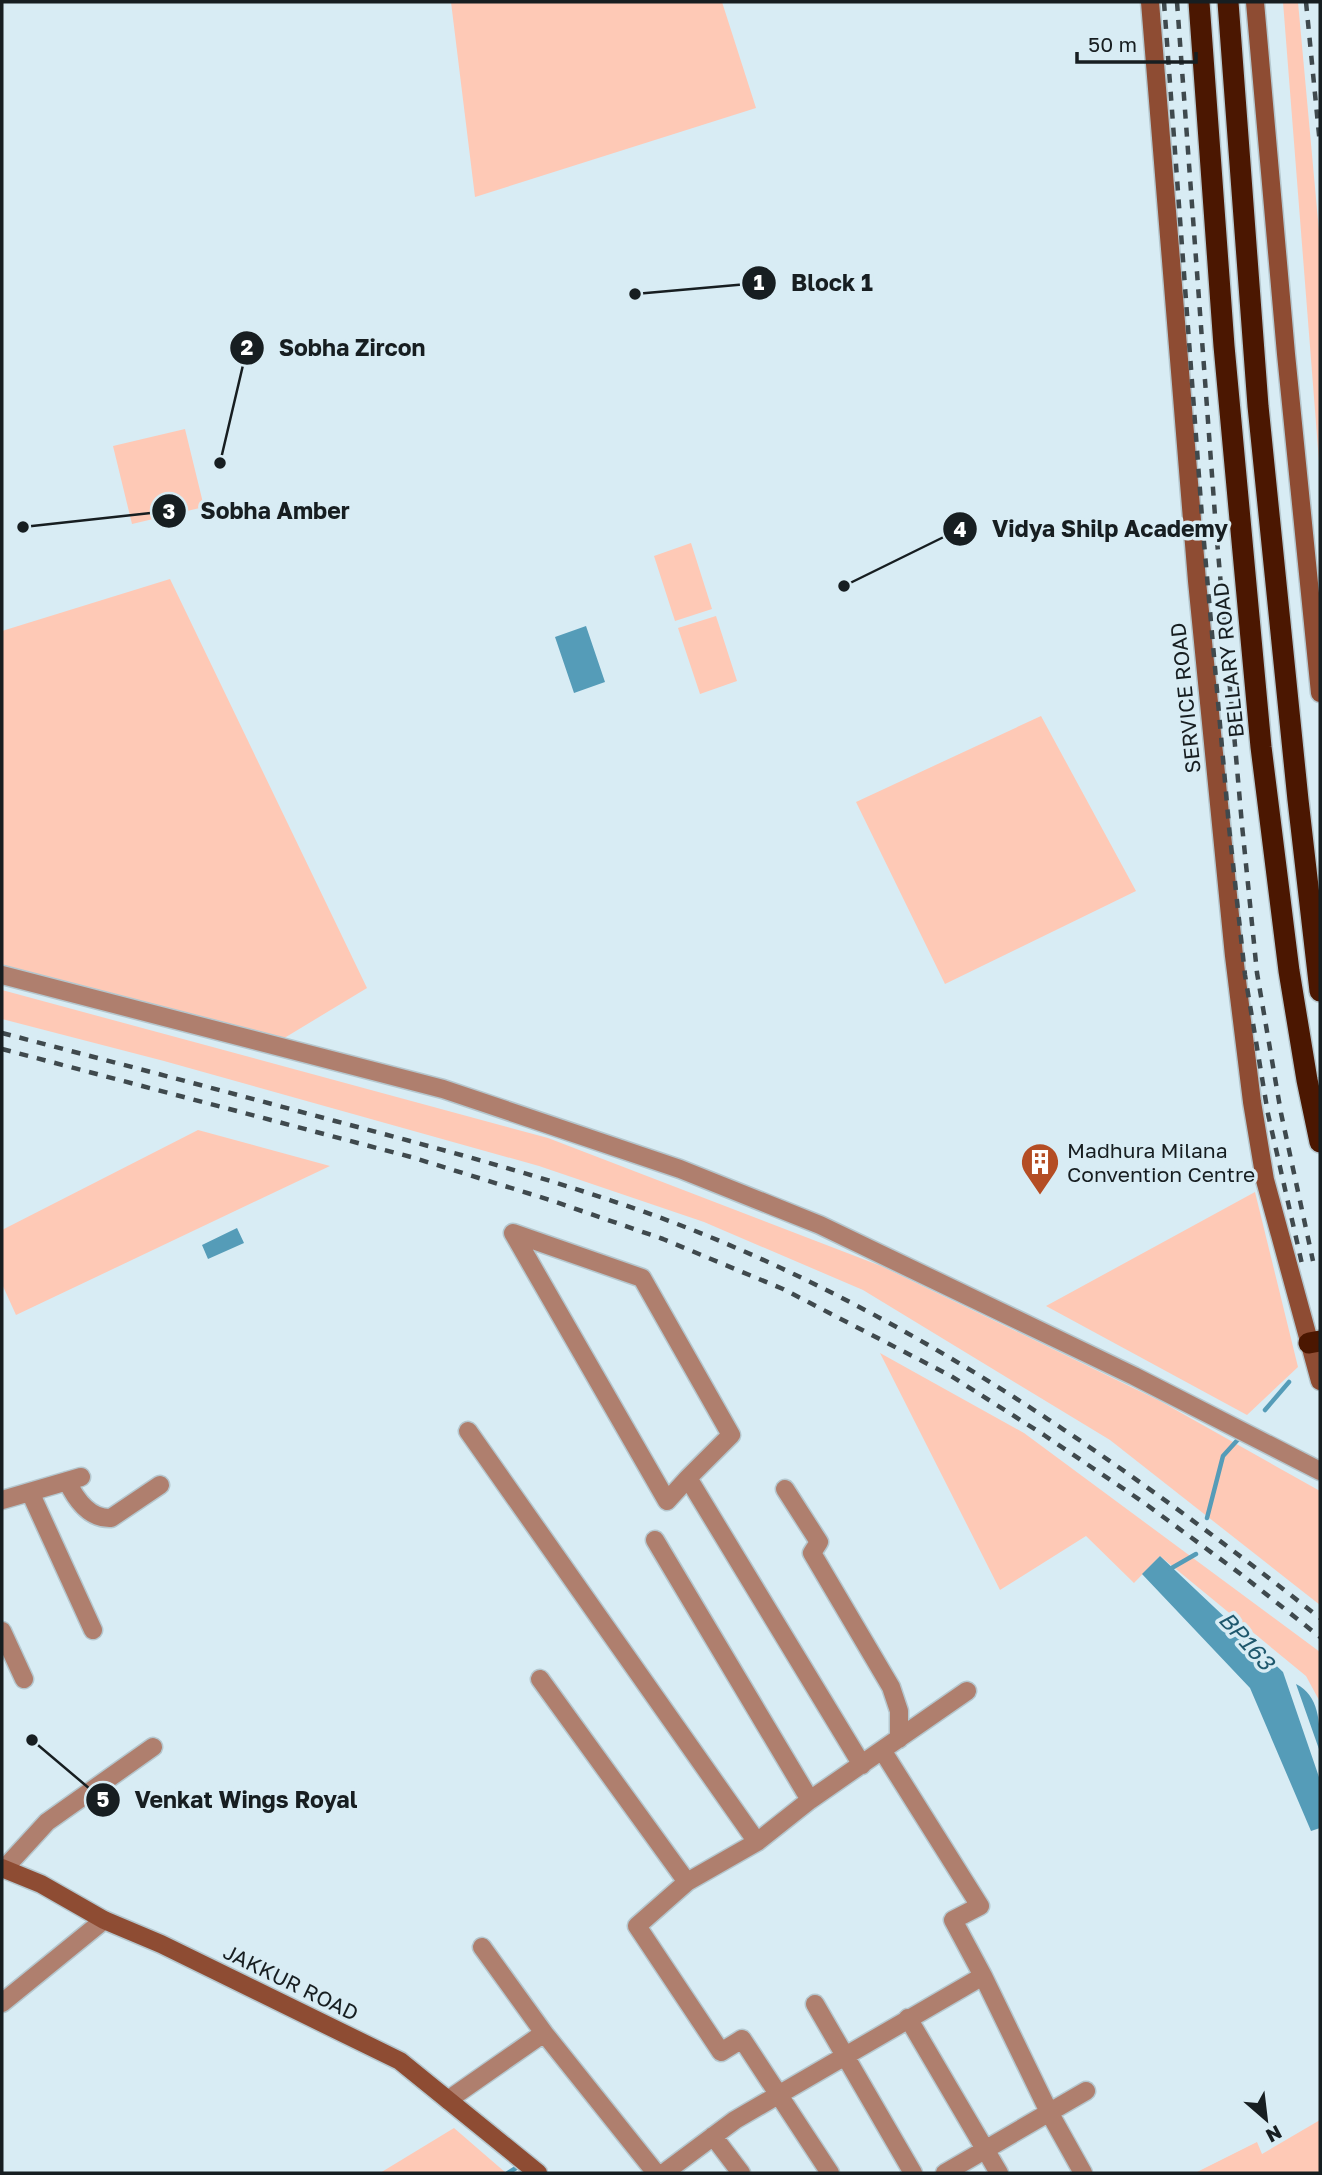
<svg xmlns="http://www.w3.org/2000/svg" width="1322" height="2175" viewBox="0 0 1322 2175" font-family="'Golos Text',sans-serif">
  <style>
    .green { fill: #fec9b6 }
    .water { fill: #559cb8 }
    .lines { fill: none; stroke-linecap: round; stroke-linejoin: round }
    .stream { stroke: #559cb8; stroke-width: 4.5 }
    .street-casing { stroke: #b5c7ce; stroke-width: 21 }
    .secondary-casing { stroke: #b5c7ce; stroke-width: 21 }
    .highway-casing { stroke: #b5c7ce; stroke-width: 24 }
    .street { stroke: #af7f6e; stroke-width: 18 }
    .secondary { stroke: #8e4c33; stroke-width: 18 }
    .highway { stroke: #4b1701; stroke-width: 21 }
    .rail { stroke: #3f494d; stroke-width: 4.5; stroke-dasharray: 9 9; stroke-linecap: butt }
    .labels { text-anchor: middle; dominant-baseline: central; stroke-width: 7; stroke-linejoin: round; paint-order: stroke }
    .street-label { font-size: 21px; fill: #171e21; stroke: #d8ecf4 }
    .poi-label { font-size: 21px; fill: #171e21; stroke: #d8ecf4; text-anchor: start }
    .water-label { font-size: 23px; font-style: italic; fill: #1f586d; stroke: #d8ecf4 }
    .leader { fill: none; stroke: #171e21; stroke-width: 2.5 }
    .callout-dot { fill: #171e21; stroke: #d8ecf4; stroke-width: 2.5 }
    .mark-label { font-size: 21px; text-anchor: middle; font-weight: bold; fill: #fff }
    .callout-label { font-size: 23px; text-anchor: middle; font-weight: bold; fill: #171e21; stroke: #d8ecf4; stroke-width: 7; stroke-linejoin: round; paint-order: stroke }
  </style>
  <rect width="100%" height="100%" fill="#d8ecf4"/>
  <!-- green -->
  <path class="green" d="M451,2H722L756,108L475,197Z
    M1283,2H1298L1320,242V474Z
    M185,429L204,507L132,524L113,446Z
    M691,543L712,609L675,621L654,556Z
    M170,579L367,988L281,1040L2,967V631Z
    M716,616L737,681L700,694L678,628Z
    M1041,716L1136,891L945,984L856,802Z
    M2,990L548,1138L881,1266L1160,1401L1320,1491V1605L1110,1440L863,1290L704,1222L539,1166L164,1061L2,1019Z
    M198,1130L330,1166L16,1315L2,1284V1230Z
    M1255,1192L1298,1367L1247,1415L1046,1306Z
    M880,1353L1024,1433L1320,1652V1702L1306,1676L1160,1556L1134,1583L1086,1536L1000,1590Z
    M1320,2120V2173H1195L1257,2142L1262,2154Z
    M454,2128L506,2173H380Z"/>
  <!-- water -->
  <path class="water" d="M586,626L605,682L574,693L555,637Z
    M237,1228L244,1243L208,1259L202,1245Z
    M1160,1556L1283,1672L1320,1780V1828L1311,1831L1250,1688L1142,1574Z
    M1296,1684C1321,1696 1320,1728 1320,1752Z"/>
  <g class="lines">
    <!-- stream -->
    <path class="stream" d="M1265,1410L1289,1382
      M1207,1518L1223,1456L1242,1435
      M1170,1569L1196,1554
      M508,2173L516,2168"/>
    <!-- street casing -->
    <g class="street-casing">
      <path id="street" d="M2,975L443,1089L680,1169L820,1225L1134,1376L1320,1471
        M468,1431L757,1842
        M688,1478L731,1435L642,1278L513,1233L667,1501L688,1478L862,1765
        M67,1481C75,1498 89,1519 111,1518L160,1485
        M785,1489L819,1542L812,1553L891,1687L899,1711V1739
        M30,1492L93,1630
        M2,1500L81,1477
        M655,1540L810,1800
        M2,1631L24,1679
        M540,1679L687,1882
        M4,1869L47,1822L153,1747
        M482,1947L544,2033L656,2173
        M983,1976L1049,2112L1083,2173
        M2,2003L104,1920
        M815,2004L913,2173
        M908,2018L999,2173
        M448,2100L544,2033
        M713,2136L741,2173
        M664,2173L735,2120L983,1976L953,1920L980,1906L882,1750
        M830,2173L742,2039L721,2052L637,1926L687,1882L757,1842L810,1800L967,1691
        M945,2173L1086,2091"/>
    </g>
    <!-- secondary casing -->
    <g class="secondary-casing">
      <path id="secondary" d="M1150,2L1197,581L1234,956L1252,1102L1265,1180L1320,1381
        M1255,2L1286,354L1320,693
        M2,1868L41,1884L104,1920L161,1944L400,2061L538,2173"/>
    </g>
    <!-- highway casing -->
    <g class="highway-casing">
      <path id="highway" d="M1199,2L1224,346L1261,747L1289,971L1307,1080L1320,1142
        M1228,2L1258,406L1298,800L1320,991
        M1309,1343L1320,1341"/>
    </g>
    <!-- street -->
    <use href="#street" class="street"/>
    <!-- secondary -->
    <use href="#secondary" class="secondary"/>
    <!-- highway -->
    <use href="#highway" class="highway"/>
    <!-- rail -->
    <path class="rail" d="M1164,2L1203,531L1229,827L1245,975L1268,1114L1302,1264
      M1177,2L1216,529L1242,825L1257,973L1281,1113L1313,1261
      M1306,2L1320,145
      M2,1033C113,1062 224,1091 335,1121C448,1151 562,1181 672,1222C910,1312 1122,1462 1320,1618
      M2,1049L411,1157L550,1200L663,1239L783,1289L951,1376L1044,1435L1143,1502L1242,1575L1320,1637"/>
  </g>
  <!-- icons -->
  <defs>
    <g id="building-pin" transform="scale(2.0125)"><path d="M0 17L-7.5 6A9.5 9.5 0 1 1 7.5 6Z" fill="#b44d24" stroke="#d8ecf4"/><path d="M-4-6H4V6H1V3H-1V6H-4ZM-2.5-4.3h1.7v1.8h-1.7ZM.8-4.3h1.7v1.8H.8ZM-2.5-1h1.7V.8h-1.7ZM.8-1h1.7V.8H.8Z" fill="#fff"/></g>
  </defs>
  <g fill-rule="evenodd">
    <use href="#building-pin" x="1040" y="1162"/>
  </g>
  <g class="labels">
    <!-- street labels -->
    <g class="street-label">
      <text transform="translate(1228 660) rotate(-96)">BELLARY ROAD</text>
      <text transform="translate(1185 698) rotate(-96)">SERVICE ROAD</text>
      <text transform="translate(291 1982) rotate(26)">JAKKUR ROAD</text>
    </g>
    <!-- poi labels -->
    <g class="poi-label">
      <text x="1067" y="1150">Madhura Milana<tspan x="1067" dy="24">Convention Centre</tspan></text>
    </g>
    <!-- water labels -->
    <g class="water-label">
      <text transform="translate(1247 1640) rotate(48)">BP163</text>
    </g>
  </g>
  <!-- callouts -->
  <path class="leader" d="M635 294L759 283M220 463L247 348M23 527L169 511M844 586L960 529M32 1740L103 1800"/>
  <g class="callout-dot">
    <circle cx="635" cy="294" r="7"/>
    <circle cx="220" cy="463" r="7"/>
    <circle cx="23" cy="527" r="7"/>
    <circle cx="844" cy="586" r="7"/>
    <circle cx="32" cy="1740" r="7"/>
    <circle cx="759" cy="283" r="18"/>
    <circle cx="247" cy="348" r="18"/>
    <circle cx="169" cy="511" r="18"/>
    <circle cx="960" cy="529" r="18"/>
    <circle cx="103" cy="1800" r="18"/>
  </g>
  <g class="mark-label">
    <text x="759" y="290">1</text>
    <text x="247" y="355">2</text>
    <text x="169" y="519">3</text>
    <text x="960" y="537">4</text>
    <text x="103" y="1807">5</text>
  </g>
  <g class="callout-label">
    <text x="832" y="291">Block 1</text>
    <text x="352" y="356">Sobha Zircon</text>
    <text x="275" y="519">Sobha Amber</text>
    <text x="1110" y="537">Vidya Shilp Academy</text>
    <text x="246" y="1808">Venkat Wings Royal</text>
  </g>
  <!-- border -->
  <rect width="1322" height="2175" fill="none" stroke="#171e21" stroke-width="7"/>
  <!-- north arrow -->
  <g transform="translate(1266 2119) rotate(152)" stroke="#d8ecf4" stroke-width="5" paint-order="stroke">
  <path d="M0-5L12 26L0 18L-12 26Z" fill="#171e21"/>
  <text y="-10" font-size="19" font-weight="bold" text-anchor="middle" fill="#171e21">N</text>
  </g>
  <!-- scale -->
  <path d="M1077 52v10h119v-10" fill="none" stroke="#171e21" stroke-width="3.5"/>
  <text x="1088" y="52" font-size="21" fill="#171e21" stroke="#d8ecf4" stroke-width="5" paint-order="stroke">50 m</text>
</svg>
